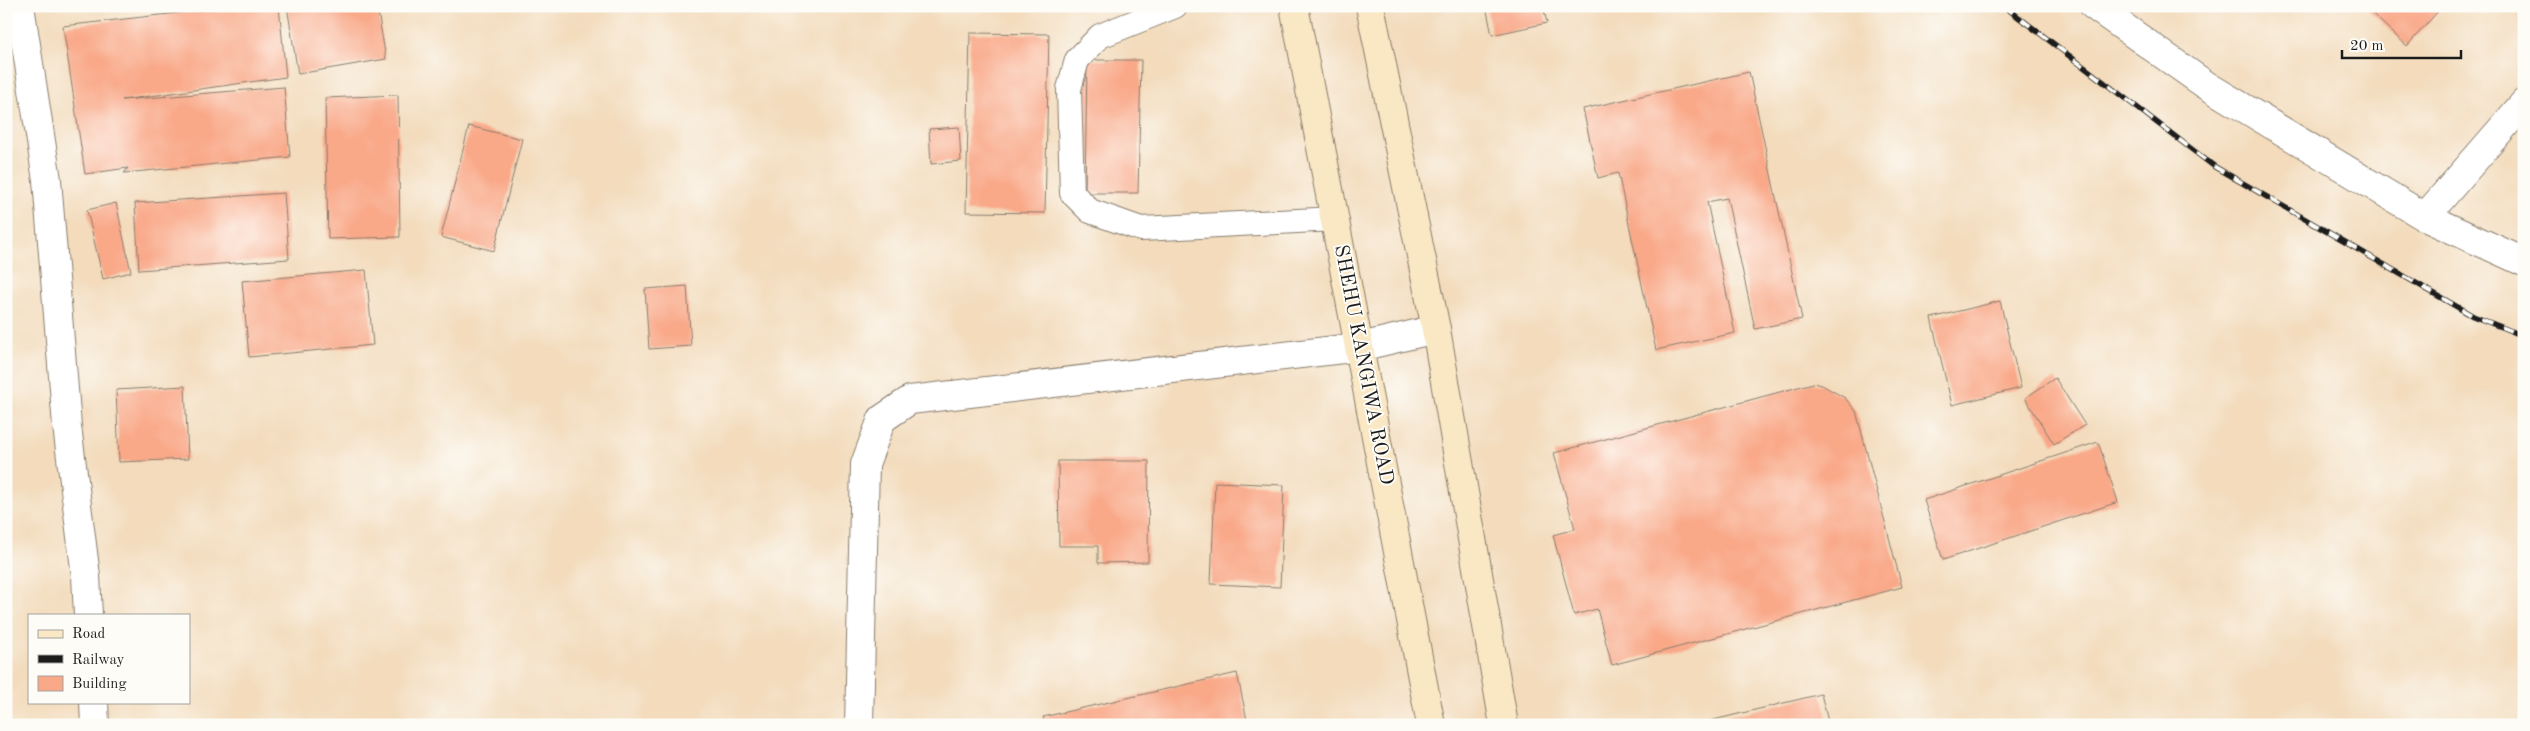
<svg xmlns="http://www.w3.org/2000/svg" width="2530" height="731" viewBox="0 0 2530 731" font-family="'Old Standard TT',serif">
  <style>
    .building { fill: #f9a888 }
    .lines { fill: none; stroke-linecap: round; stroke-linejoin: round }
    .service-casing { stroke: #887c6c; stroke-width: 26 }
    .minor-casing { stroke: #887c6c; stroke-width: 30 }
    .secondary-casing { stroke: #887c6c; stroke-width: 30 }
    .service { stroke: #fff; stroke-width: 24 }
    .minor { stroke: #fff; stroke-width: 28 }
    .secondary { stroke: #fae7c3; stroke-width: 28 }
    .rail-casing { stroke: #1c1c1c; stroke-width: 5.5 }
    .rail { stroke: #fdfcf7; stroke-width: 4; stroke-dasharray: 11; stroke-linecap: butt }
    .labels { text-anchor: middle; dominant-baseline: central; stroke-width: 4; stroke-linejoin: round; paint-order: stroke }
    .street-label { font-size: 20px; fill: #1c1c1c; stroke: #fdfcf7 }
  </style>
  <rect width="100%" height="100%" fill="#fdfcf7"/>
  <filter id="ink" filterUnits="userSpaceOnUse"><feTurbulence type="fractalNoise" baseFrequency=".02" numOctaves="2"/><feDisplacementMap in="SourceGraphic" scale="10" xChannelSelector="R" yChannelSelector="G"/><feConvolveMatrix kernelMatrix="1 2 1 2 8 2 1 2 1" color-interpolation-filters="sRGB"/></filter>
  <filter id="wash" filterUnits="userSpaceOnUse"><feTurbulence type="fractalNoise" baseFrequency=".0096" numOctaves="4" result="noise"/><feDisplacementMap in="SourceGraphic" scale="20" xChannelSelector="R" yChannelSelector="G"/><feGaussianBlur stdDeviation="1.12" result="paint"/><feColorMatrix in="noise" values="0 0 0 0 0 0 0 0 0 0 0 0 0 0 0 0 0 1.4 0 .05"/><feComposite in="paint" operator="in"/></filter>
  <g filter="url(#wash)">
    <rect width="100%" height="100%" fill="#f3dbbc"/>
    <g id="blocks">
      <!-- building -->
      <path class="building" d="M240,6H279L286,77L122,100L284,87L290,157L124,173L128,168L85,174L63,26Z
        M287,6H377L386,59L298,74Z
        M1486,6H1543L1547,23L1492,35Z
        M2364,6H2439L2441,8L2407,46Z
        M970,33L1049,34L1045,213L966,212Z
        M1087,60H1141L1138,193H1085Z
        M1749,72L1802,319L1755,329L1727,198L1707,202L1735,333L1656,350L1618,173L1598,178L1583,109Z
        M398,95L400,237L328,239L325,98Z
        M469,126L522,139L494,251L441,237Z
        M959,127L961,161L931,164L929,129Z
        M284,193L289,259L139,270L135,203Z
        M116,203L131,272L103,279L87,210Z
        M366,270L373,345L249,357L242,281Z
        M687,286L691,346L649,349L645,289Z
        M2000,301L2021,388L1952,405L1931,318Z
        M2055,378L2085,425L2054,444L2025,398Z
        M1813,383L1822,385L1845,398L1856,411L1902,587L1612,665L1597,609L1574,615L1553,535L1575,529L1554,453Z
        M185,386L188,459L119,462L116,390Z
        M2098,442L2118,502L1943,560L1924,500Z
        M1058,461H1149L1148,562L1098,563V546H1059Z
        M1215,482L1284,485L1280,587L1211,584Z
        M1237,673L1248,725H1045L1043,717Z
        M1821,694L1829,725H1697V724Z"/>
    </g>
  </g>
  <g filter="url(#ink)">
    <use href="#blocks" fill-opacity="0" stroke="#887c6c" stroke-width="1"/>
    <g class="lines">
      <!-- service casing -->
      <g class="service-casing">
        <path id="service" d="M1175,6L1100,36L1077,60L1069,89L1072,193L1090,211L1141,229L1335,219"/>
      </g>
      <!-- minor casing -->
      <g class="minor-casing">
        <path id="minor" d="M20,6L47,180L67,426L86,576L88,615
          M2094,6L2206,85L2425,217L2524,262
          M2425,217L2524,103
          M94,702L95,725
          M859,725L865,464L882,419L910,400L1360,347L1436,329"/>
      </g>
      <!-- secondary casing -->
      <g class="secondary-casing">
        <path id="secondary" d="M1294,6L1431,725
          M1370,6L1436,329L1504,725"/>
      </g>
      <!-- service -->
      <use href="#service" class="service"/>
      <!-- minor -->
      <use href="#minor" class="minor"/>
      <!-- secondary -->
      <use href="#secondary" class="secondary"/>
      <!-- rail casing -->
      <g class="rail-casing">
        <path id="rail" d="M2004,6L2215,167L2473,316L2524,336"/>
      </g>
      <!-- rail -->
      <use href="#rail" class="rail"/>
    </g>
  </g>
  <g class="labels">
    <!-- street labels -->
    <g class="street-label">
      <text transform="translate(1363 365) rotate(79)">SHEHU KANGIWA ROAD</text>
    </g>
  </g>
  <!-- margin -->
  <rect width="2530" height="731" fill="none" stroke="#fdfcf7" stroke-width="25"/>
  <!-- legend -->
  <rect x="28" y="614" width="162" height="90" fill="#fdfcf7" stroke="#a3a29f"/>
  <rect x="38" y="630" width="25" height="8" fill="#fae7c3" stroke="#a3a29f"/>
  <text x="72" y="638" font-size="15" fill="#1c1c1c">Road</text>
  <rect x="38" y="655" width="25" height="8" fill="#1c1c1c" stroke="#a3a29f"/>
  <text x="72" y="664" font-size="15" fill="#1c1c1c">Railway</text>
  <rect x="38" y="676" width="25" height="15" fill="#f9a888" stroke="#a3a29f"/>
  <text x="72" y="688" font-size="15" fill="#1c1c1c">Building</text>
  <!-- scale -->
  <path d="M2342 50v8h119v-8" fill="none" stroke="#1c1c1c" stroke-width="2.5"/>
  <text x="2350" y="50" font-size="15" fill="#1c1c1c" stroke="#fdfcf7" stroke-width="4" paint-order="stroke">20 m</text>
</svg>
